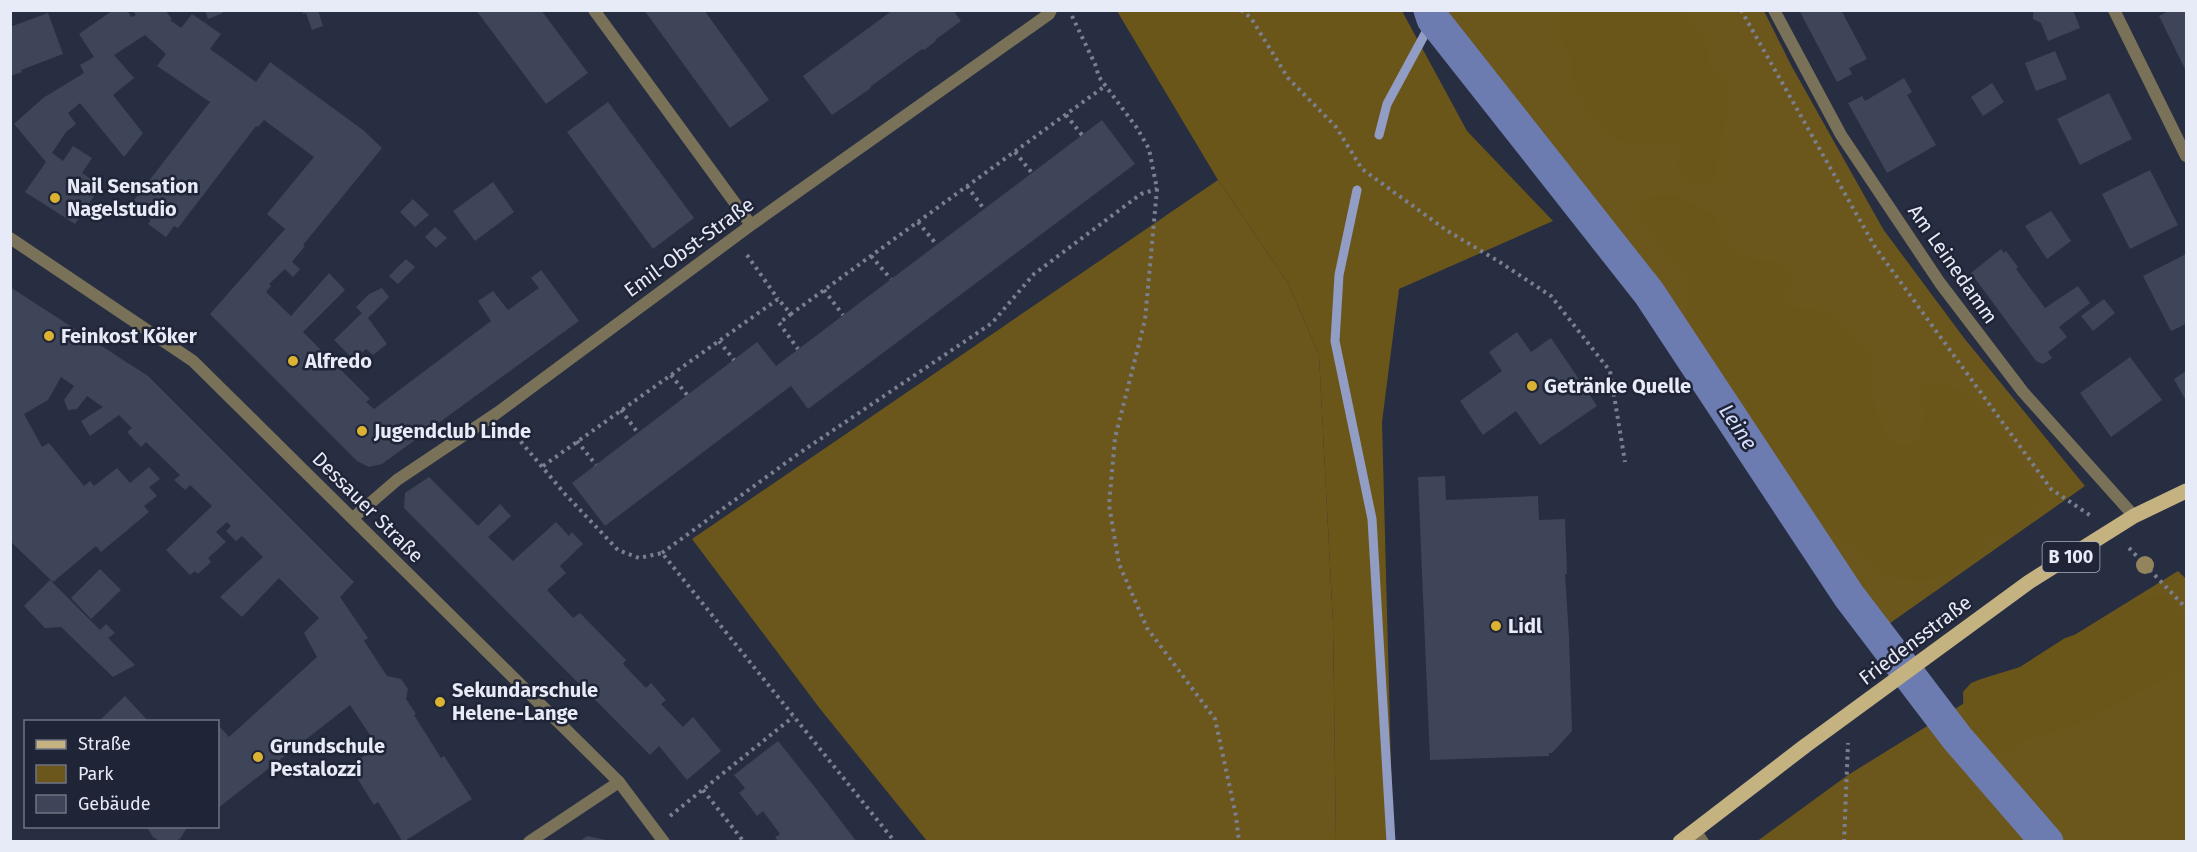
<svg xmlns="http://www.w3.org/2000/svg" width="2197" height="852" viewBox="0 0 2197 852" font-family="'Fira Sans',sans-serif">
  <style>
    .green { fill: #6b561c }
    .forest { fill: #6b561a }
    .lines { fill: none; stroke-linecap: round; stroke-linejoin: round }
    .stream { stroke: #929dc5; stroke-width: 9 }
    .canal { stroke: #6d7cb0; stroke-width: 33 }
    .building { fill: #3e4559 }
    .path { stroke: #7b8090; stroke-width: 4; stroke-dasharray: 3 4.5; stroke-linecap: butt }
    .minor { stroke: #7a7159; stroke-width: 12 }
    .tertiary { stroke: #7a7159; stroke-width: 12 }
    .primary { stroke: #c5b281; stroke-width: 15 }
    .tree { fill: #94845e }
    .poi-dot { fill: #dcb233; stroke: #1f2436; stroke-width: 2 }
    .labels { text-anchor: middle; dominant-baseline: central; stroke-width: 5; stroke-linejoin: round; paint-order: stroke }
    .shield { fill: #1f2436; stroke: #abafbd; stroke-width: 1.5 }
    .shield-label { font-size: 18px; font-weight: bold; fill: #e7ebf7 }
    .poi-label { font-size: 20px; font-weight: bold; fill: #e7ebf7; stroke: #1f2436; text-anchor: start }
    .street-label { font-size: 20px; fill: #e7ebf7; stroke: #1f2436 }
    .water-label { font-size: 21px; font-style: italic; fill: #d4defe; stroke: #1f2436 }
  </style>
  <rect width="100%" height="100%" fill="#282e41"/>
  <!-- green -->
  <path class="green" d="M1430,11H1764L1791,65L1883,229L1964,338L2085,486L1876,633L1649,293L1433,19Z
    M1218,180L1288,283L1319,355L1333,623L1336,841H927L821,710L692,539Z
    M2178,571L2186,579V841L1756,842L1848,775Z"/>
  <!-- forest -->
  <path class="forest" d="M1117,11H1402L1467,131L1553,221L1399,289L1382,422L1393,841H1336L1333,623L1319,355L1288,283L1218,180Z
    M1561,11C1586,10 1662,6 1682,15C1702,23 1708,46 1709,65L1725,82L1729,105L1716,164L1717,179L1708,184L1694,186L1676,169L1680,156V143L1653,141L1633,144L1614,138L1593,116L1581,99L1572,80V59L1562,41Z
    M1653,196H1678L1715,216C1727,259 1743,256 1783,264C1795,281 1789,284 1782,301L1796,309H1818L1863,344L1873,358L1869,387L1878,418L1887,437L1902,447L1914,445C1919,435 1926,424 1925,412C1923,401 1919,400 1922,387L1951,386L1964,394L2001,433L2020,458L2042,500C2026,517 2015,538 1990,536C1954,577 1940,586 1886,576L1870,559L1831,531L1807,506L1791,473L1758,432L1746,405L1729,383L1707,346L1688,325L1686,273L1651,233L1642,219L1641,206Z
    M2159,595L2168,596C2186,626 2187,629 2186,663L2175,672L2092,717L2055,732L2022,740L2011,750L2002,755L1972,746L1964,735L1963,692L1971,683L1981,679L2020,667L2065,638L2086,631L2138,600Z"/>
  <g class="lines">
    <!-- stream -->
    <path class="stream" d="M1379,135L1387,104L1433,19
      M1357,190L1339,275L1335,341L1372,519L1391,842
      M2041,842L2042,838"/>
    <!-- canal -->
    <path class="canal" d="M1430,10L1433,19L1649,293L1849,596L1957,738L2047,842"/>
  </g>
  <!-- building -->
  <path class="building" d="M113,10H127L131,17L136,15L134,12L137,10H165L172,19L170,20L181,28L192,14L221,34L210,49L256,82L270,62L363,130L382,148L303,245L305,246L292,262L300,269L293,277L285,269L269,284L271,286L266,292L291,316L329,273L345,290L303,332L370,399L366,402L374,409L491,321L478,301L493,291L508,310L539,288L531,278L541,270L579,321L382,464L369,467L357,461L210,314L285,229L267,214L314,157L264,120L258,127L256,126L178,228L174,226L166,237L148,224L151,220L131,204L210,102L157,66L166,54L145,35L114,55L134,78L113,95L143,133L124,157L80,103L68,113L76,124L66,132L52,153L63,161L73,146L92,158L82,173L101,186L75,224L25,192L46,162L14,124L43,98L84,73L80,65L94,57L79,34Z
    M205,10H222L223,13L208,19Z
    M302,10H318L323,26L312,30L306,13L303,14Z
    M476,10H541L588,73L546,104Z
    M644,10H704L769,100L730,128Z
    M893,10H953L961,21L935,40L936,41L924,50L922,49L870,87L871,88L832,115L803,76Z
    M1799,10H1841L1867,59L1849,68L1852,74L1837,82Z
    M2037,10H2073L2080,28L2048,41L2041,23L2033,19V13Z
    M2170,10H2186V71L2159,16Z
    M48,13L63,54L21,70L22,72L10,76V27Z
    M2055,51L2067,79L2036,91L2025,63Z
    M1904,78L1912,92L1907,95L1936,145L1887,173L1848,103L1862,96L1865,101Z
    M1992,83L2004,102L1983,116L1971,97Z
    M2109,93L2132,139L2080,165L2057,119Z
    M608,102L694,218L653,249L567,132Z
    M1102,120L1135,164L808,409L791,386L605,526L572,483L757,342L776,366Z
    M2150,170L2178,225L2130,249L2102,194Z
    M493,182L514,212L475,241L453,211Z
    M413,199L429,215L415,227L400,212Z
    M2051,211L2071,241L2047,259L2025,226Z
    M435,227L447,238L436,248L425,237Z
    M2001,249L2004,253L2006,251L2018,267L2016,269L2045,308L2078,286L2090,303L2059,327L2067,337L2048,352L2052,358L2043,364L2036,361L1971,273Z
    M2186,254V324L2171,331L2143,276Z
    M406,259L415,267L398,284L389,276Z
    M10,287L148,376L354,582L340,597L368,638L364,641L387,676L401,679L408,689L406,699L416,714L414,715L441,758L444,756L472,799L403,842L378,802L374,805L349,765L378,747L350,705L218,808V725L229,737L317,657L304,633L319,618L279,578L242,617L220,597L263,557L242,536L236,541L226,531L231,526L227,522L216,532L226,542L208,558L211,562L198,574L195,571L190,575L166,550L212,506L190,485L185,490L174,480L180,475L146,442L141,447L127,432L132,428L119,415L90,436L81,421L103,407L87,396L77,409L68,410L64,400L74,386L61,377L48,400L24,414L42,447L49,443L84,486L90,481L94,486L117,468L130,483L149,467L160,479L149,487L157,496L144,506L149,512L101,552L96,546L53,582L10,541Z
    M382,288L389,297L368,318L387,344L373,355L366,349L354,360L334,340L362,313L356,307L369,294Z
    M2104,299L2115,313L2093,331L2081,316Z
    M1517,332L1531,352L1551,338L1597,406L1540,445L1516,411L1483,435L1460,401L1502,371L1489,352Z
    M2130,357L2162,400L2111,437L2080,393Z
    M2186,371V401L2174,379Z
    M1445,476L1446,500L1538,496L1539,520L1565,519L1567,574H1565L1569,637L1572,731L1552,753H1549V756L1430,760L1418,477Z
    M429,477L478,526L500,504L511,516L488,537L513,561L556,522L569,536L572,532L583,544L560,566L566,573L547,590L573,618L580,613L626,660L623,664L646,688L651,683L666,700L661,704L683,727L693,717L721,751L687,780L659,746L650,755L404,508L405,493Z
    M100,569L121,590L91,619L71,598Z
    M50,580L100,630L106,624L115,633L108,638L135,665L113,677L61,627L45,628L24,606Z
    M125,696L149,722H98Z
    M778,741L814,786L857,842H779L775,837L780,834L763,811L757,816L748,804L739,793L745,788L734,775Z
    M146,826H188L180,839L172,842H161L153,837Z
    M587,836L606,840V842H579Z"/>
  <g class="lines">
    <!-- path -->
    <path class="path" d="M1241,10L1251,18L1288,78L1336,127L1362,169L1446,230L1498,261L1551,296L1610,371L1625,462
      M1741,10L1875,247L2051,489L2091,516
      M1072,16L1095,64L1099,77L1137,128L1149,149L1157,189L1145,320L1115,438L1109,505L1119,564L1147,628L1215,719L1236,816L1239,842
      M1066,115L1082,135
      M1015,152L1032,173
      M967,186L984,209
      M918,222L937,245
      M747,255L778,299
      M871,256L891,279
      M824,290L843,315
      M791,314L779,323L798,349
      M719,341L734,360
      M671,375L688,396
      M621,410L638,433
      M511,430L565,494L618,550L639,558L662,553L895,842
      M577,441L596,465
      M543,466L778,299L791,314L1105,86
      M2129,548L2186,608
      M662,553L798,454L992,323L1034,274L1141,194L1157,189
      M703,790L744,842
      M670,816L793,717
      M1844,842L1848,743"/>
    <!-- minor -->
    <path class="minor" d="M594,10L751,225
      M1774,10L1841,135L1940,283L2023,392L2134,516
      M2114,10L2186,156
      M353,518L397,480L497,413L751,225L1049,14L1051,10
      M1695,830L1703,842
      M529,842L619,782"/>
    <!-- tertiary -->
    <path class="tertiary" d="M10,238L193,361L619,782L664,842"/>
    <!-- primary -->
    <path class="primary" d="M1680,842L1805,746L2029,582L2134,516L2186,491"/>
  </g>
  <!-- trees -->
  <circle class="tree" cx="2145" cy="565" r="9"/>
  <!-- markers -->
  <g class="poi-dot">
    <circle cx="55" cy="198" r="6"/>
    <circle cx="49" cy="336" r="6"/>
    <circle cx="293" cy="361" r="6"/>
    <circle cx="1532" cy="386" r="6"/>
    <circle cx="362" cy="431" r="6"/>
    <circle cx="1496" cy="626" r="6"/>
    <circle cx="440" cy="702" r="6"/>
    <circle cx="258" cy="757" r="6"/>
  </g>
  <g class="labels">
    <!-- shield labels -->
    <rect class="shield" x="2042.5" y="542" width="57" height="30" rx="4.5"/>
    <g class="shield-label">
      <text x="2071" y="557">B 100</text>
    </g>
    <!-- poi labels -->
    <g class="poi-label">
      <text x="67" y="186">Nail Sensation<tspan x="67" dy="23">Nagelstudio</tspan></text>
      <text x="61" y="336">Feinkost Köker</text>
      <text x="305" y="361">Alfredo</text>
      <text x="1544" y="386">Getränke Quelle</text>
      <text x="374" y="431">Jugendclub Linde</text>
      <text x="1508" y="626">Lidl</text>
      <text x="452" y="690">Sekundarschule<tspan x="452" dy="23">Helene-Lange</tspan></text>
      <text x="270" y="746">Grundschule<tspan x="270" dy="23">Pestalozzi</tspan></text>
    </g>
    <!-- street labels -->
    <g class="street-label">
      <text transform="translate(689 247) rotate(-36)">Emil-Obst-Straße</text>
      <text transform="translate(1953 264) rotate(55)">Am Leinedamm</text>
      <text transform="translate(368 507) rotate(45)">Dessauer Straße</text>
      <text transform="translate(1915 640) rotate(-37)">Friedensstraße</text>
    </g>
    <!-- water labels -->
    <g class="water-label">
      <text transform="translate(1738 427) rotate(56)">Leine</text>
    </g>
  </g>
  <!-- border -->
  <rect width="2197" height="852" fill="none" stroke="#e7ebf7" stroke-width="24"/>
  <!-- legend -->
  <rect x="24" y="720" width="195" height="108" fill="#1f2436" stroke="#6f7483" stroke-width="1.5"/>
  <rect x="36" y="740" width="30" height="9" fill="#c5b281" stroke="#6f7483" stroke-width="1.5"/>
  <text x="78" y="750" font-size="18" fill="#e7ebf7">Straße</text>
  <rect x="36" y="765" width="30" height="18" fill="#6b561c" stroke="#6f7483" stroke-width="1.5"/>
  <text x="78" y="780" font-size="18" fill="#e7ebf7">Park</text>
  <rect x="36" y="795" width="30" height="18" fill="#3e4559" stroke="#6f7483" stroke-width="1.5"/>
  <text x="78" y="810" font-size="18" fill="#e7ebf7">Gebäude</text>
</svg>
